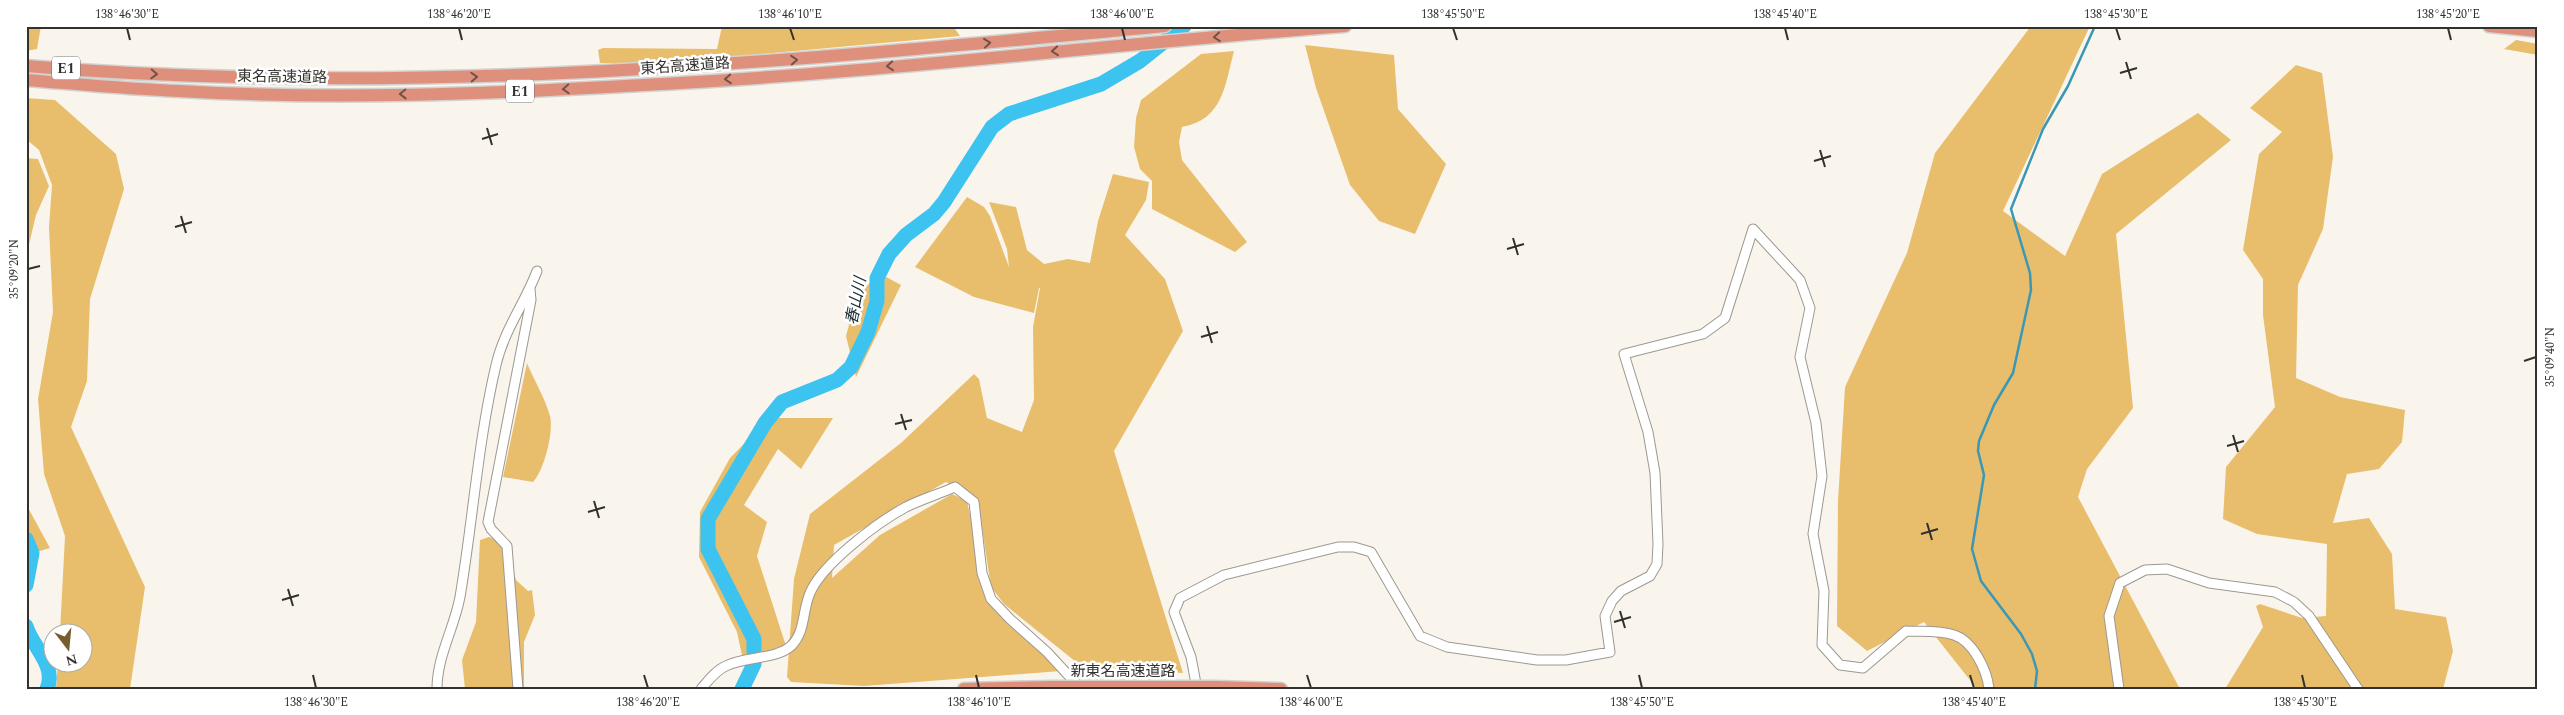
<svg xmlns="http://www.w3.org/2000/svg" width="2564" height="715" viewBox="0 0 2564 715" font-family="Spectral,'Noto Sans JP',serif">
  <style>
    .green { fill: #e8be6d }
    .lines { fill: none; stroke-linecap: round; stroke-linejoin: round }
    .stream { stroke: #3a97b6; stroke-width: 2.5 }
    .river { stroke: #3dc3f0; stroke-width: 15 }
    .tertiary-casing { stroke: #9d9890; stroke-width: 11 }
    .motorway-casing { stroke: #d2d2d1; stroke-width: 15 }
    .tertiary { stroke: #fff; stroke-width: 9 }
    .motorway { stroke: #de907c; stroke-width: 12 }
    .motorway-bridge-casing { stroke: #d2d2d1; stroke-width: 15; stroke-linecap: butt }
    .motorway-bridge { stroke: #de907c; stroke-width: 12 }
    .oneway { stroke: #6f5249 }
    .ticks { fill: none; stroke: #33312e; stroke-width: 2 }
    .labels { text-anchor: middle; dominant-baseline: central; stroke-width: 5; stroke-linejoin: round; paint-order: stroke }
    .shield { fill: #fff; stroke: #706f6d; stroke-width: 1 }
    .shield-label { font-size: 14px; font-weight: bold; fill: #33312e }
    .street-label { font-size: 15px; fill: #33312e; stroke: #fff }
    .water-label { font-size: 16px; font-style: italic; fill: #172d35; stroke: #fff }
    .neatline { fill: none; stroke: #33312e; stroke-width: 2 }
    .ticks-label { font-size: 12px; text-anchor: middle; fill: #33312e }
  </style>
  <rect width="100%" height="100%" fill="#faf5ec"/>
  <!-- green -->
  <path class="green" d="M26,26H41L37,49L26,51Z
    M722,26H953L960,36L661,63H600L598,50L603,48L717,49Z
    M2031,26H2090L2003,211L2065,256L2102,174L2198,113L2231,140L2116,234L2133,408L2087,469L2078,497L2180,689H1977L1924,622L1867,651L1837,626L1838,501L1845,387L1907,253L1935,153Z
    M2516,40L2538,44V55L2504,49Z
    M1305,45L1394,55L1398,109L1446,164L1415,234L1379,221L1350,185L1316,88Z
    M1234,51C1225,85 1223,120 1182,127L1179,142L1182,160L1247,242L1235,252L1152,209V181L1140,169L1134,147L1136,118L1141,100L1201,54Z
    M2296,65L2322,73L2333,157L2323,229L2298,285L2296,378L2340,397L2405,410L2402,442L2379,469L2347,474L2333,523L2369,518L2392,554L2395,609L2446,617L2453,651L2443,689H2225L2263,627L2256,606L2260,604L2302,618L2326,616L2327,544L2257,534L2223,519L2226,467L2275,407L2263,315V279L2243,250L2259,154L2282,132L2250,108Z
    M26,98L55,100L116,154L124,189L90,299L87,381L71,427L145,587L130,689H56L58,663L82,662V632H60L65,536L44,474L38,399L53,312L49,227L52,185L39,150L26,139Z
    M26,158L38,159L49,186L36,215L26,257Z
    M1113,174L1149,182L1146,200L1125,235L1165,279L1183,331L1114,451L1183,673L1081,666L1004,604L991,587L978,501L946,482L834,545L832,578L880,535L952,494L967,501L981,564L983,591L995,611L1061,671L864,686L791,682L787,677L794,579L810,514L901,443L974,374L979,379L987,418L1022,432L1034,400L1033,327L1040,288H1039L1034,313L974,297L915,267L967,197L984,207L990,216L1009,267L1007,249L989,202L1016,207L1027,250L1044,264L1068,259L1090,263L1098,221Z
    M879,273L901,285L856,377L846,336L849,325L842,313Z
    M527,363C534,380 545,398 550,416C554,432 544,471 533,482L503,477Z
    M769,418H833L801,469L778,449L744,505L767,522L757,556L786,646L743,660L737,632L699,557L700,512L730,458Z
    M26,504L50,548L26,555Z
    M489,537L506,544L516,580L528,591L532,590L535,615L524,642V689H465L462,660L476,622L480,540Z"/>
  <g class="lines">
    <!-- stream -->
    <path class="stream" d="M2035,689L2037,671L2032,654L2021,634L1981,581L1972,549L1984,475L1978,451L1979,441L1994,405L2013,373L2031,290L2030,273L2011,209L2043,129L2068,86L2095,26"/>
    <!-- river -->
    <path class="river" d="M26,539L32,553L26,585
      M26,626C32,647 57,665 47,689
      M742,689L754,664V639L708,549V519L765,423L782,402L837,380L851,367L868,332L877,301V278L889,254L906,235L934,214L944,202L992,127L1009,114L1101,84L1140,61L1184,26"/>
    <!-- tertiary casing -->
    <g class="tertiary-casing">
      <path id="tertiary" d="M437,689C437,656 454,629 460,597C473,520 478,441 496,365C504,330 525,303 537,271
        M518,689L507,546L491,529L488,522L531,300L530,289
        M701,689C708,681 716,670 726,666C745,656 775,660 791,646C806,631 802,611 810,593C822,564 878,522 906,507C922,499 939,494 955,487L974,502L982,573L991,599L1010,619L1047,652L1081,689
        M1197,689L1191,657L1174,612L1180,598L1224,575L1338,547H1354L1371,552L1420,636L1447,647L1537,660H1566L1610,652L1605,616L1612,601L1621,591L1650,576L1657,564L1658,544L1655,473L1648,432L1624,354L1703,334L1725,318L1753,229L1800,280L1810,308L1800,357L1816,423L1822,476L1813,534L1824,591L1822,645L1840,665L1863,668L1906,631C1921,632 1939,630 1954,635C1973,641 1987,670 1989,689
        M2119,689L2109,616L2120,583L2145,570L2167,569L2209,583L2275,592L2294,602L2309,616L2358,689"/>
    </g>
    <!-- motorway casing -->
    <g class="motorway-casing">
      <path id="motorway" d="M2489,26L2538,31
        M26,66C406,98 786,62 1165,26
        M26,80C77,84 128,89 179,91C333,100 489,94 643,85C878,73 1111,44 1345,26
        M1216,687L1281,689
        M964,689L1052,687"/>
    </g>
    <!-- tertiary -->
    <use href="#tertiary" class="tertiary"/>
    <!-- motorway -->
    <use href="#motorway" class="motorway"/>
    <!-- motorway-bridge casing -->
    <g class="motorway-bridge-casing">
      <path id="motorway-bridge" d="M1052,687H1216"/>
    </g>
    <!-- motorway-bridge -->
    <use href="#motorway-bridge" class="motorway-bridge"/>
  </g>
  <!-- one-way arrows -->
  <defs><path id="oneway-chevron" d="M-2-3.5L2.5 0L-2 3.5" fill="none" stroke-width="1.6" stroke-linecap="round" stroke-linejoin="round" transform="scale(1.25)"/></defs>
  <g class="oneway">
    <use href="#oneway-chevron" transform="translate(1217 37) rotate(175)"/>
    <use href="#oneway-chevron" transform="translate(987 43) rotate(-6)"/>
    <use href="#oneway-chevron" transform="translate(1055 51) rotate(175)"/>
    <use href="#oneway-chevron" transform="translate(794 60) rotate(-4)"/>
    <use href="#oneway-chevron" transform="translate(890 66) rotate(175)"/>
    <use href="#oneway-chevron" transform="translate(154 74) rotate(3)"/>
    <use href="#oneway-chevron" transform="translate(474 77) rotate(-3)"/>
    <use href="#oneway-chevron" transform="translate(728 79) rotate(176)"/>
    <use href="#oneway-chevron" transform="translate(566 89) rotate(177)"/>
    <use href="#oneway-chevron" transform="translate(403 94) rotate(179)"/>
  </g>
  <!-- ticks -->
  <path class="ticks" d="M127,28L130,40M459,28L462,40M790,28L794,40M1122,28L1125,40M1453,28L1457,40M1785,28L1788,40M2116,28L2120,40M2448,28L2451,40M2126,62L2131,79M2120,73L2137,68M487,128L492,145M482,139L498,134M1820,150L1825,167M1814,161L1831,156M181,216L186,233M175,227L192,222M1513,238L1518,255M1507,249L1524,244M28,269L40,266M1207,326L1212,343M1201,337L1218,332M2524,361L2536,357M901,414L906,430M895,424L912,420M2233,435L2238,452M2227,446L2244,441M594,501L599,518M588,512L605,507M1927,523L1932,540M1921,534L1938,529M288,589L293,606M282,600L299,595M1620,611L1625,628M1614,622L1631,617M313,675L316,688M644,675L648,688M976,675L979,688M1307,675L1311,688M1639,675L1642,688M1970,675L1974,688M2302,675L2305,688"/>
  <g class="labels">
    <!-- shield labels -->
    <g class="shield">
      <rect x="52" y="56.5" width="28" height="23" rx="4"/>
      <rect x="506" y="79.5" width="28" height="23" rx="4"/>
    </g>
    <g class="shield-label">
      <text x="66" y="68">E1</text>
      <text x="520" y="91">E1</text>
    </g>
    <!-- street labels -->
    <g class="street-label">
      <text transform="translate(685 66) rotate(-4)">東名高速道路</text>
      <text transform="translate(282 77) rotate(1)">東名高速道路</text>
      <text x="1123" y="671">新東名高速道路</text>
    </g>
    <!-- water labels -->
    <g class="water-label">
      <text transform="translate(856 301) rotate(-79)">春山川</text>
    </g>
  </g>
  <!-- border -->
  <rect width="2564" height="715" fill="none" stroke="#ffffff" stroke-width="55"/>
  <!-- north arrow -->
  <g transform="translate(68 648) rotate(164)"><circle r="24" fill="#ffffff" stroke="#adadab"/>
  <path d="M0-4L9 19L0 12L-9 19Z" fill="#765d2e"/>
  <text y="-8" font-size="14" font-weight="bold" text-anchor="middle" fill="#33312e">N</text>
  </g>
  <rect x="28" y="28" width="2508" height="660" class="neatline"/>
  <g class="ticks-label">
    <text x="127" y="18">138°46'30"E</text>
    <text x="459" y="18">138°46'20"E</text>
    <text x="790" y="18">138°46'10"E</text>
    <text x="1122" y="18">138°46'00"E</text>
    <text x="1453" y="18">138°45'50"E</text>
    <text x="1785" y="18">138°45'40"E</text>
    <text x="2116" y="18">138°45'30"E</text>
    <text x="2448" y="18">138°45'20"E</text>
    <text transform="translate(14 269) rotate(-90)" y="4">35°09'20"N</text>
    <text transform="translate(2550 357) rotate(-90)" y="4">35°09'40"N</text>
    <text x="316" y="706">138°46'30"E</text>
    <text x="648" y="706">138°46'20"E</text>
    <text x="979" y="706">138°46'10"E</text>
    <text x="1311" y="706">138°46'00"E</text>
    <text x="1642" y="706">138°45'50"E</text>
    <text x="1974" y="706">138°45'40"E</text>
    <text x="2305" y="706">138°45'30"E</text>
  </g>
</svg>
